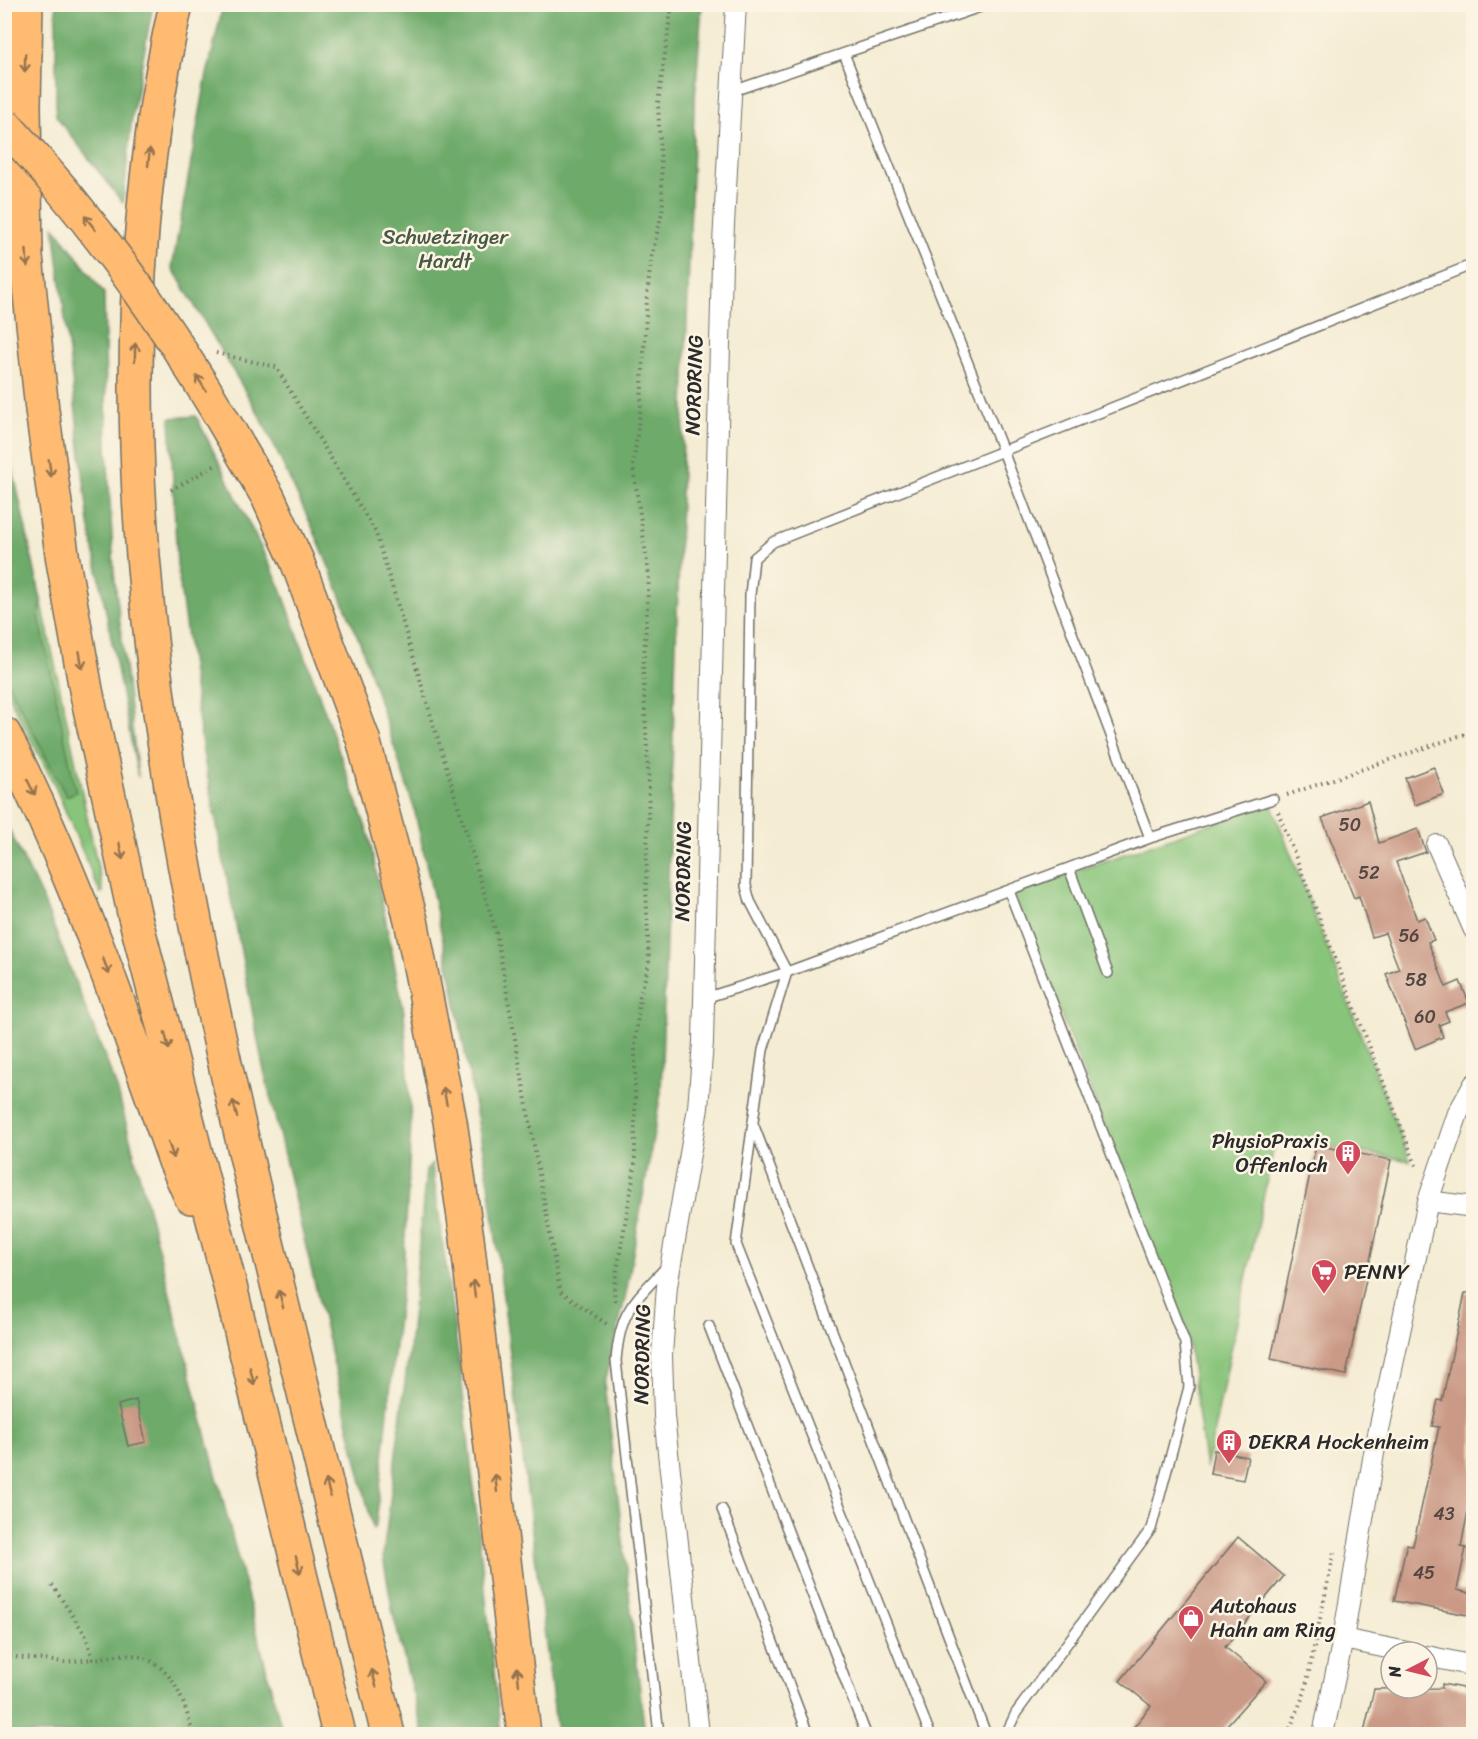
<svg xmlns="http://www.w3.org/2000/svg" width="1478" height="1739" viewBox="0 0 1478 1739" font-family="Sriracha,sans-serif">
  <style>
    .green { fill: #88c47a; stroke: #5a7852; stroke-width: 1.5 }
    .forest { fill: #6eaa6a; stroke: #4c6a4a; stroke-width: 1.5 }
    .building { fill: #ca9a86 }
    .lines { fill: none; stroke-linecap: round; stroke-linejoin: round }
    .service-casing { stroke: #716f66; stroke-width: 12 }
    .minor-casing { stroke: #716f66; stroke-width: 22 }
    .motorway-casing { stroke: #716f66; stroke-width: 36 }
    .path { stroke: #716f66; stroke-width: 4; stroke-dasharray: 1.5 4.5; stroke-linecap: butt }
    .service { stroke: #fff; stroke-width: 9 }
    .minor { stroke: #fff; stroke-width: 20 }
    .motorway { stroke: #ffbb71; stroke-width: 33 }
    .motorway-bridge-casing { stroke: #716f66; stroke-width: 36; stroke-linecap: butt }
    .motorway-bridge { stroke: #ffbb71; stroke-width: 33 }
    .oneway { stroke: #95734e }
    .labels { text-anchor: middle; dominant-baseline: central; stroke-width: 5; stroke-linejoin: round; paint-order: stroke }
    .number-label { font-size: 18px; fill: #534742 }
    .park-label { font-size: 21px; fill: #475943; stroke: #fcf5e5 }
    .street-label { font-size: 21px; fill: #2b2b2b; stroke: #fcf5e5 }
    .poi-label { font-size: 21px; fill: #2b2b2b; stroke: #fcf5e5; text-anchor: start }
  </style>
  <rect width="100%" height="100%" fill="#fcf5e5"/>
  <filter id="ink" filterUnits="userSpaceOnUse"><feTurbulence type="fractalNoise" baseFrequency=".0167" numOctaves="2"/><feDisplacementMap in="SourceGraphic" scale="12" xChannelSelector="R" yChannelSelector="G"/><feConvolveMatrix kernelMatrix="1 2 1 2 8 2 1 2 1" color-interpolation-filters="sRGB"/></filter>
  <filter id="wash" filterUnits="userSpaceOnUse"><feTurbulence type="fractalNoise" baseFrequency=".008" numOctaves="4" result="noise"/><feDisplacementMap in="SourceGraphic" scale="24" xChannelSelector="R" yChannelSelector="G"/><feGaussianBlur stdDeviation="1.35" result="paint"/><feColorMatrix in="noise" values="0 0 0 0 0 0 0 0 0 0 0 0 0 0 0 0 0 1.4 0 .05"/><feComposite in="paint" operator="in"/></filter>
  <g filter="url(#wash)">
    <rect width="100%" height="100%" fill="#f4ecd3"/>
    <!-- green -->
    <path class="green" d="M42,604L103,892L100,893L55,786L5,689L4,677L66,796L39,614Z
      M1271,803L1410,1161L1276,1137L1206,1468L1188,1340L1013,893Z"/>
    <!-- forest -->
    <path class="forest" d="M56,5H153L132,117L123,203L56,116Z
      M223,5H702L694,113L661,1092L626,1294L605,1383L645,1734H557L489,1183L452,982L414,808L361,645L314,531L261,418L172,267L206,79Z
      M54,226L104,293L107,446L114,572L138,777L89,524Z
      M4,409L9,451L42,604L39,615L76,792L66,796L5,677Z
      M196,416L281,588L369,836L404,1012L411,1121L408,1190L403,1270L376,1525L373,1529L262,1062L203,753L177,565L170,418Z
      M4,819L44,902L117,1088L283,1734H5Z
      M432,1164L461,1375L501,1734H423L393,1614L383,1556L409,1350L426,1170Z"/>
    <g id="blocks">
      <!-- building -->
      <path class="building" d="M1434,767L1444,794L1415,805L1405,778Z
        M1368,801L1379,843L1418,829L1426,852L1396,862L1417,920L1425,917L1434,940L1428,942L1446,987L1460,981L1469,1003L1445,1012L1449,1021L1439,1025L1443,1037L1415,1049L1386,974L1399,969L1385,933L1372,937L1359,896L1354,898L1322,818Z
        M1316,1145L1391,1160L1346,1375L1271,1359Z
        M1465,1293H1473V1485L1461,1547L1466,1548L1457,1590L1473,1594V1616L1394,1601L1407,1544L1413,1546L1439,1427L1432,1426L1438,1400L1442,1401Z
        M136,1400L146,1442L128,1446L118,1405Z
        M1214,1450L1248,1457L1243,1480L1210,1474Z
        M1238,1537L1284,1576L1225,1647L1266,1681L1219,1734H1128L1151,1706L1120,1681Z
        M1442,1684L1473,1690V1734H1376L1364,1732L1374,1689L1442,1688Z"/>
    </g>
  </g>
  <g filter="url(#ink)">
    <use href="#blocks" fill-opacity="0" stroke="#716f66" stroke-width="1.5"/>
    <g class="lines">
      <!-- service casing -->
      <g class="service-casing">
        <path id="service" d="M845,56L1003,451L1474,264
          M730,92L989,4
          M1150,838L1273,799
          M1069,868L1108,973
          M705,998L787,972L750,901L746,886L750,595L754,558L773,542L1003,451L1150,838L787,972L763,1050L736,1244L930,1734
          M754,1126L986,1734
          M709,1326L866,1734
          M722,1509L808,1734
          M659,1734L616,1361C620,1310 633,1303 666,1267
          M1006,1734L1016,1713L1151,1529L1189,1387L1185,1343L1009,891"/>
      </g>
      <!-- minor casing -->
      <g class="minor-casing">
        <path id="minor" d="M1437,845L1474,930
          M1428,1201L1474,1207
          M1343,1639L1407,1652
          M1427,1656L1474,1666
          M699,1734L664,1416L662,1355L667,1286L698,1108L703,1042L722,262L736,4
          M1323,1734L1343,1639L1374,1453L1428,1201L1458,1113L1474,1084"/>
      </g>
      <!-- motorway casing -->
      <g class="motorway-casing">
        <path id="motorway" d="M26,4L24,105L26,256L42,410L63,561L86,690L134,913L228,1278L339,1734
          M176,4C86,407 163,809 257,1202C300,1380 344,1557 388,1734
          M231,434L268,497L297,561L363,739L411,920L450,1121L467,1238L524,1734
          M4,734C74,872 124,1016 175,1161L191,1197"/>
      </g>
      <!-- path -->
      <path class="path" d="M216,353L276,367L376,533L496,932L560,1291L608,1325
        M171,490L218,464
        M1287,795L1474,731
        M1278,812L1417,1168
        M615,1301L614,1287L635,1167V1046L640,996L649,964L646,886L649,787L643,672L649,576L633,466L641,404L647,297L651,259L663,208L658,103L672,4
        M52,1585L86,1636L93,1659C105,1658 119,1653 131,1655C171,1659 184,1700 193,1734
        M4,1656L64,1662L93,1659
        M1288,1734L1305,1691L1334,1552"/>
      <!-- service -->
      <use href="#service" class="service"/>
      <!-- minor -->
      <use href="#minor" class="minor"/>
      <!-- motorway -->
      <use href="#motorway" class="motorway"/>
      <!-- motorway-bridge casing -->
      <g class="motorway-bridge-casing">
        <path id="motorway-bridge" d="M4,124C92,218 167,323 231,434"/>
      </g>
      <!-- motorway-bridge -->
      <use href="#motorway-bridge" class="motorway-bridge"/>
    </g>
    <!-- one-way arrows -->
    <defs><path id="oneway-shaft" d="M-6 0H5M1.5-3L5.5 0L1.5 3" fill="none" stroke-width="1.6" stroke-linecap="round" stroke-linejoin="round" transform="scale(1.5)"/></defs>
    <g class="oneway">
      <use href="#oneway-shaft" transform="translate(25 63) rotate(91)"/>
      <use href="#oneway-shaft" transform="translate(149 157) rotate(-84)"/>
      <use href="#oneway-shaft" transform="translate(90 223) rotate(-128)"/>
      <use href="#oneway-shaft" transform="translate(27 258) rotate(86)"/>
      <use href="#oneway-shaft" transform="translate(135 352) rotate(-89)"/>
      <use href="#oneway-shaft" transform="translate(201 383) rotate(-121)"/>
      <use href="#oneway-shaft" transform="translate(50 468) rotate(82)"/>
      <use href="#oneway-shaft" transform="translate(81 660) rotate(80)"/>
      <use href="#oneway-shaft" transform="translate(31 787) rotate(63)"/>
      <use href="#oneway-shaft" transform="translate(121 851) rotate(78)"/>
      <use href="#oneway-shaft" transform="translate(106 966) rotate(69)"/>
      <use href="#oneway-shaft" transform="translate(167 1041) rotate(76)"/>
      <use href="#oneway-shaft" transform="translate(445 1096) rotate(-101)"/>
      <use href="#oneway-shaft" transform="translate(235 1109) rotate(-104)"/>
      <use href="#oneway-shaft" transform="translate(171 1150) rotate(71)"/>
      <use href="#oneway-shaft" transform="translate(474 1289) rotate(-97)"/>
      <use href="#oneway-shaft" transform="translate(281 1299) rotate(-104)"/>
      <use href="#oneway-shaft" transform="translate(252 1376) rotate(76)"/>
      <use href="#oneway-shaft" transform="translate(496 1483) rotate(-96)"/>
      <use href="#oneway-shaft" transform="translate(328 1488) rotate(-104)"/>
      <use href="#oneway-shaft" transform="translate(298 1565) rotate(76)"/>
      <use href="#oneway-shaft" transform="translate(518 1676) rotate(-96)"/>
      <use href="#oneway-shaft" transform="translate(374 1678) rotate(-104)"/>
    </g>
  </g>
  <!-- icons -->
  <defs>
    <g id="building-pin" transform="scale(1.35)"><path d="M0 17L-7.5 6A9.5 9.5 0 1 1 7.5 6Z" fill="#d1495b" stroke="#fcf5e5"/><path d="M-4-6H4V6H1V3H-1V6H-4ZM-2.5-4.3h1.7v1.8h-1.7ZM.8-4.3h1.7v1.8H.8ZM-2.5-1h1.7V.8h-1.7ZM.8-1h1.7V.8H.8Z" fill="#fff"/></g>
    <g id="supermarket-pin" transform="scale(1.35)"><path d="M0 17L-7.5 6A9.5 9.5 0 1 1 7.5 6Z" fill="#d1495b" stroke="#fcf5e5"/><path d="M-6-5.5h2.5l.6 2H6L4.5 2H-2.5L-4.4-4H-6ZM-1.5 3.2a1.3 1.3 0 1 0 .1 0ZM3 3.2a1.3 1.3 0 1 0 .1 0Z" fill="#fff"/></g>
    <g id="shop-pin" transform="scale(1.35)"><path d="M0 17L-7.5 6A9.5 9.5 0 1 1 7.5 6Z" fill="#d1495b" stroke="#fcf5e5"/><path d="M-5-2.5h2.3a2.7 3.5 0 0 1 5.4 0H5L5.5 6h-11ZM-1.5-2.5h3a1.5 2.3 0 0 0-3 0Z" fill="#fff"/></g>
  </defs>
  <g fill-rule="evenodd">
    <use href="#building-pin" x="1348" y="1153"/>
    <use href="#supermarket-pin" x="1324" y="1272"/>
    <use href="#building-pin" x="1229" y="1442"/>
    <use href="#shop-pin" x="1191" y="1618"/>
  </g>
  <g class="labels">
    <!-- number labels -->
    <g class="number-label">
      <text x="1350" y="825">50</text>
      <text x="1369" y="873">52</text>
      <text x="1409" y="936">56</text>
      <text x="1416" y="980">58</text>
      <text x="1425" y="1017">60</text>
      <text x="1444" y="1514">43</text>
      <text x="1424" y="1573">45</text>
    </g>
    <!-- park labels -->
    <g class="park-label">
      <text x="445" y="237">Schwetzinger<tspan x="445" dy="24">Hardt</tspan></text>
    </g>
    <!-- street labels -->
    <g class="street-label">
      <text transform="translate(694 385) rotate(-88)">NORDRING</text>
      <text transform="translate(683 871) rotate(-89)">NORDRING</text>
      <text transform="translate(642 1354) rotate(-89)">NORDRING</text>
    </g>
    <!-- poi labels -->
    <g class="poi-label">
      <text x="1328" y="1141" text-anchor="end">PhysioPraxis<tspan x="1328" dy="24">Offenloch</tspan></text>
      <text x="1344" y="1272">PENNY</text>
      <text x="1248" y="1442">DEKRA Hockenheim</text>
      <text x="1210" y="1606">Autohaus<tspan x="1210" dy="24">Hahn am Ring</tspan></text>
    </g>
  </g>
  <!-- margin -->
  <rect width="1478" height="1739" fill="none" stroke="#fcf5e5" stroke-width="24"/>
  <!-- north arrow -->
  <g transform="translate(1409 1670) rotate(263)"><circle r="28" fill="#fcf5e5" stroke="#a8a49b" stroke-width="1.5"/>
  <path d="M0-4.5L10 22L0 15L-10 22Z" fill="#d1495b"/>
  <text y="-9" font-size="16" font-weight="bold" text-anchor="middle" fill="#2b2b2b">N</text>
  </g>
</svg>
